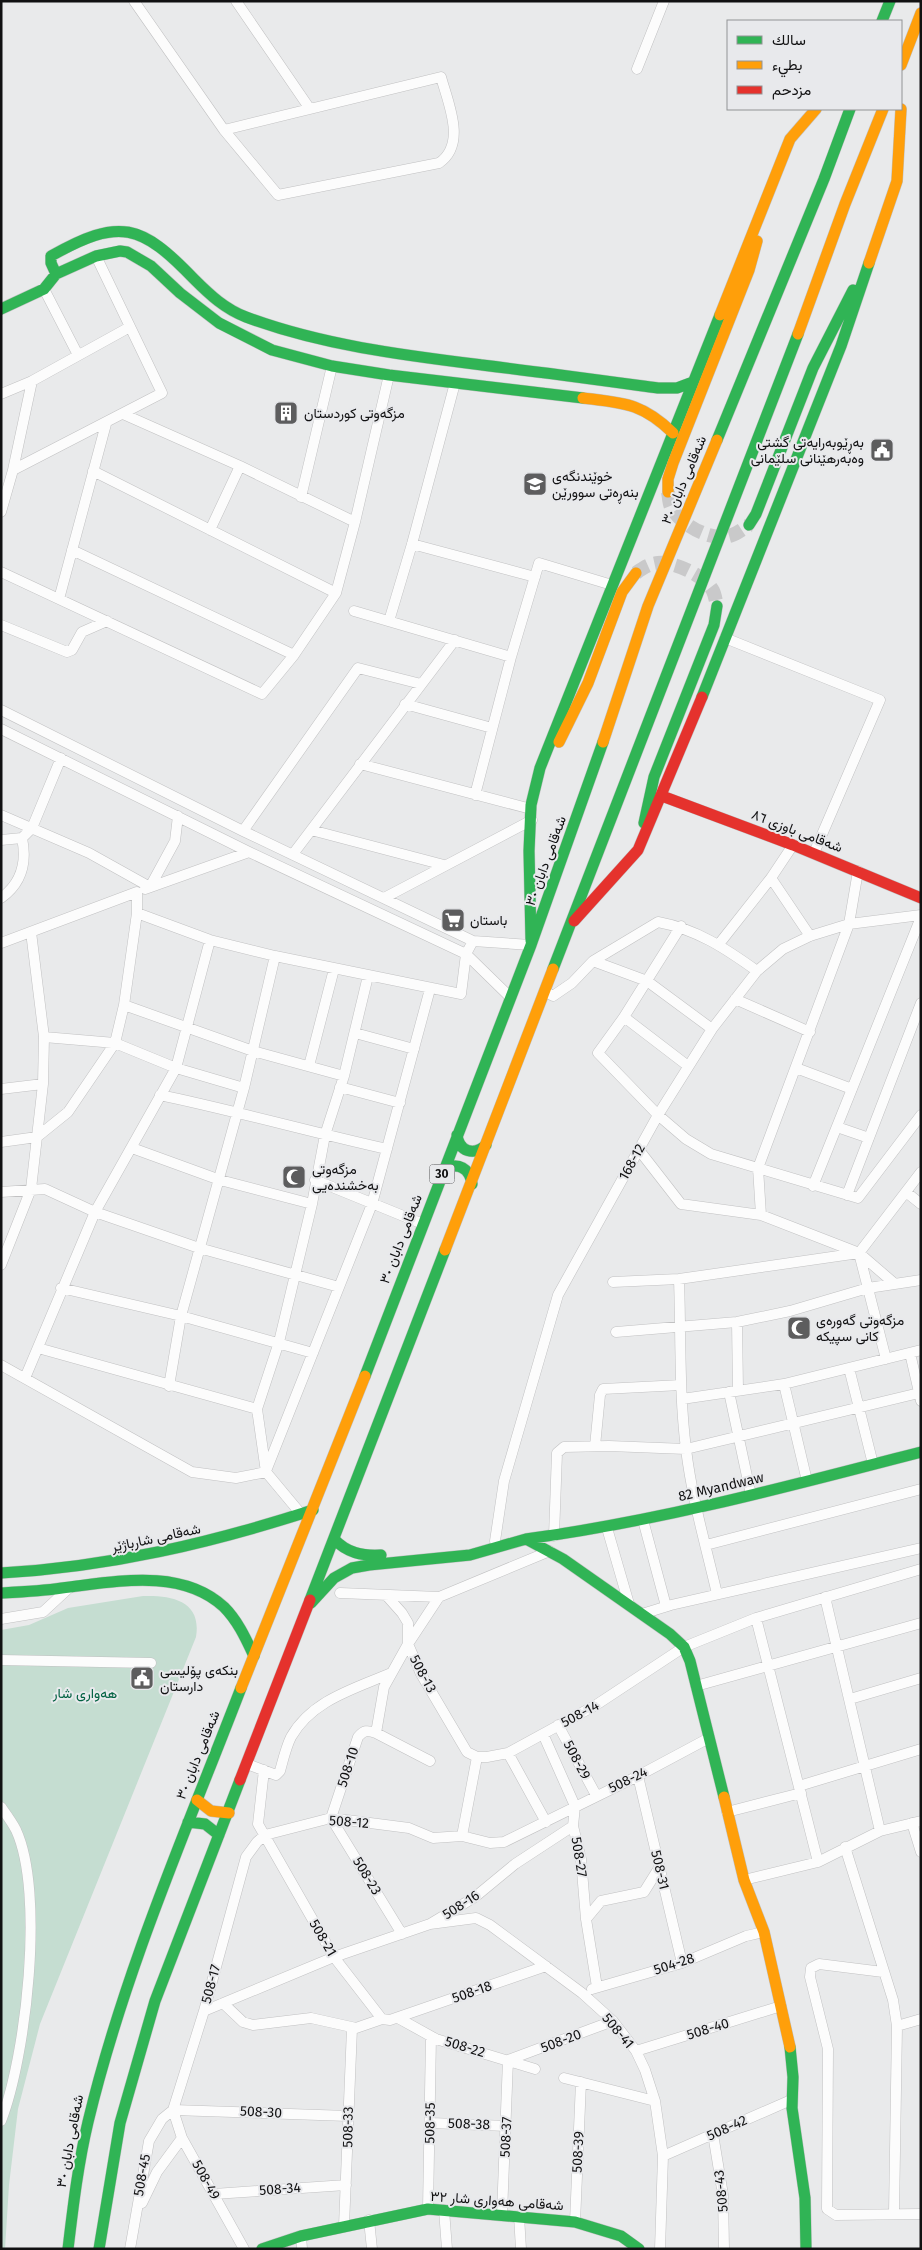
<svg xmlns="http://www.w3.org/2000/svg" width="922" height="2250" viewBox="0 0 922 2250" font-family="'Fira Sans',Vazirmatn,sans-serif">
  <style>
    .green { fill: #c5ddd1 }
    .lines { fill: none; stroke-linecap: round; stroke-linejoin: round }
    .secondary-tunnel { stroke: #c9c9ca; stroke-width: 14; stroke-dasharray: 14 7; stroke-linecap: butt }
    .street-casing { stroke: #c1c1c2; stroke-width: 11 }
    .fast-casing { stroke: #c1c1c2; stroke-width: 12 }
    .slow-casing { stroke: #c1c1c2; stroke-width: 12 }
    .jam-casing { stroke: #c1c1c2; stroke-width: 12 }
    .street { stroke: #fcfcfc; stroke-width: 10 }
    .fast { stroke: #30b455; stroke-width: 11 }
    .slow { stroke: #ff9f0a; stroke-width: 11 }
    .jam { stroke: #e5322d; stroke-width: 11 }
    .labels { text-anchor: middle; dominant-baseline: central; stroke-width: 4; stroke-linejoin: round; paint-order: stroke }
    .shield { fill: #e8e9ec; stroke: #525253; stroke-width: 1 }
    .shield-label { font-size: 12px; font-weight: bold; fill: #111112 }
    .poi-label { font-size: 14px; fill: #111112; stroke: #e8e9ec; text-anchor: start }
    .street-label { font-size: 14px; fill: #111112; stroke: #e8e9ec }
    .park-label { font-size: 14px; fill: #016040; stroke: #e8e9ec }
  </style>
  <rect width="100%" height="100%" fill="#e9eaeb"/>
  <!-- green -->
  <path class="green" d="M143,1596C172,1595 202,1601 196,1637L40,2024L18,2109L9,2185L5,2249H1V1630L29,1625L68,1608Z"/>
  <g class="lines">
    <!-- secondary-tunnel -->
    <path class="secondary-tunnel" d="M668,492C669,497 669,503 671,507C680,525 713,543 732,535C738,533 744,528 749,525
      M636,573C643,568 649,564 658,563C673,561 706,576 713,591C715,595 716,602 717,606"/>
    <!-- street casing -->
    <g class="street-casing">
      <path id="street" d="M134,1L224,130L278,195L439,163C467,144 448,103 441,77L224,130
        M236,1L310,109
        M637,69L664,1
        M44,289L78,355
        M1,394L32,381L128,328
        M123,414L240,466L355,522
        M13,470L162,393L96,256
        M93,471L336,593
        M301,497L332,366
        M1,512L13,470L32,381
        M210,530L240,466
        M412,544L535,577
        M72,550L294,655
        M1,572L262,694L294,655L336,593L355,522L389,375
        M59,599L106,424
        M354,611L511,657
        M389,621L412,544L455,383
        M1,625L67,652L72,650L82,632L107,621
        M725,638L880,700L814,853
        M405,704L492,728
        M1,710L243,831L473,941L531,945
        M1,729L249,852L466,954L510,997
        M360,764L531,809
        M475,795L511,657L539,563L612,585
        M1,815L89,853L150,887
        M311,830L444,865
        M243,831L358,668L421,684
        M1,840L22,838L32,828L61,758
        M293,854L455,640
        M771,878L810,936
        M150,887L175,841L178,816
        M145,889L249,852
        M1,898C22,883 27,862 22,838
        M384,898L532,820
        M681,926L624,1017L598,1053L658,1115L686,1139L711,1154L858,1198L921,1115
        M1,943L137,892V913L210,940L275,956L461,994L466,954L473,941
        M719,944L771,878L793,845
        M593,961L658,922C696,929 725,948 757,971
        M546,992L553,996L572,983L593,961L647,981L712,1029
        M735,999L810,1032
        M124,1005L253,1051L344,1076
        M624,1017L688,1066
        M355,1033L414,1049
        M44,1037L115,1043L176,1068L244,1088
        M309,1066L334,969
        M796,1068L852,1089
        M340,1087L400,1103
        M1,1089L43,1084
        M160,1095C236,1111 311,1132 387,1149
        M837,1127L869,1138
        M1,1142L37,1137L68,1112L115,1043L124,1005L137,913
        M132,1148L220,1180L312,1204
        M639,1150L681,1204L761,1215L859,1253L895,1284
        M315,1180L423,1224
        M813,1186L921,917
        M1,1192L45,1189L95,1212L199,1248L339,1287
        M906,1192L921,1204
        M847,1195L921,1003
        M761,1215L758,1168L849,924L858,871
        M859,1253L886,1359
        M1,1265L31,1189L43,1084L44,1037L31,932
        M679,1279C681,1336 679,1393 686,1449C692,1499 706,1546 717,1594
        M613,1282L679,1279L859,1253L921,1172
        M61,1288L181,1316L313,1353
        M737,1322L738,1390
        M616,1332L737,1322L790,1311L868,1288L921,1280
        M38,1348L257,1409
        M910,1353L921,1401
        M1,1365L192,1472L236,1478L266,1472L301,1514
        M849,1368L873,1464
        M25,1378L95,1212L176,1068L210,940
        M784,1384L807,1481
        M169,1386L181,1316L244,1088L275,956
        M729,1392L751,1495
        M682,1399L784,1384L921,1350
        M595,1446L600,1395L603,1389L681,1385
        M266,1471L372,1204L430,989
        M266,1472L257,1409L279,1342L312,1204L325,1135L344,1076L368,976
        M643,1520L666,1606
        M607,1528L629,1604
        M554,1536L557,1453L564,1447L609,1446L686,1449L919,1393
        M495,1541L504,1481L558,1295L658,1115L712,1029L757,971L783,949L810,936L849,924L921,915
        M706,1545L921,1489
        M340,1593L439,1597L550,1551
        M386,1595L402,1613L408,1623V1644L421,1674L467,1752L477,1757H487L508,1753L596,1705L684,1647L756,1618L921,1569
        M825,1597L880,1831
        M642,1614L671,1605L921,1548
        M756,1618L818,1862
        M1,1619L43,1612L69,1588
        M1,1660L151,1663
        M696,1686L921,1623
        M850,1699L921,1678
        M558,1725L596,1795
        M376,1733L384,1687L408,1644L439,1597
        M543,1734L575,1806L573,1826L581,1859L586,1919L597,1987
        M508,1753L546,1822
        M247,1764L276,1775L280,1771C283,1760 286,1747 291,1737C312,1700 354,1689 391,1673
        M264,1770L258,1824L334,1957L382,2019L390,2020L546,1966
        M638,1776L682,1963
        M799,1786L921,1749
        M1,1807C6,1814 12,1822 16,1830C45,1893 26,2057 1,2121
        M727,1812L801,1793
        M912,1823L921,1852
        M462,1836L477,1757
        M845,1847L893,2000L897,2026L894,2213
        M744,1880L818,1862L880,1831L921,1821
        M586,1919L601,1901L644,1892L659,1868
        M430,1924L476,1918L490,1925L582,1993L613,2021L636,2051L645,2070L655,2101L663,2156L660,2249
        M402,1934L331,1818L358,1737C364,1730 367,1730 376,1733L430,1761
        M883,1972L819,1964L811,1968L810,1977L828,2049L827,2209L836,2215L921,2214
        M592,1989L682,1963L746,1936L764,1932
        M223,2003L243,2022L253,2025L311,2018L356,2028L382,2019
        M204,2011L334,1957L430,1924L475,1897L515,1864L573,1826
        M398,2018L436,2039L535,2069
        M897,2026L921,2019
        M636,2051L781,2006
        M564,2078L655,2101
        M173,2110L204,2011L246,1857L257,1842L265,1835L331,1818L409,1828L433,1838L462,1836L490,1843L504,1842L638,1776L709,1738
        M173,2110L348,2116
        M173,2110L182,2138L244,2249
        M431,2123L507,2126
        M713,2134L723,2195L724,2249
        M663,2156L791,2100
        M214,2194L346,2185
        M142,2203L157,2172L182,2138
        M428,2209L431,2036
        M444,2210L447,2249
        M502,2214L508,2060L613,2021
        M519,2216L521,2249
        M369,2220L372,2249
        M575,2222L581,2082
        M344,2226L352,2028
        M301,2236L302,2249
        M130,2249L149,2141L162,2119L173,2110"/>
    </g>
    <!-- fast casing -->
    <g class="fast-casing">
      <path id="fast" d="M882,21L890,1
        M56,274L51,263V256C120,217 141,224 194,279C210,295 225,309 246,317C321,345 402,355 482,365C541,372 599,380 658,388H677L693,382
        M1,309L44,289L56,274L96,256L120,251L127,252L151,266L180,293L219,323L272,350L332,366L389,375L583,398
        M717,440L824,179L850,109
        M749,525L756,514L813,368L853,290
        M702,697L841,346L869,263
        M644,823L654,777L714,625L717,606
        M531,941L529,851L531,805L540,768L720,315
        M553,969L798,334
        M457,1135C459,1152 474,1156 486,1145
        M444,1169C458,1162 470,1168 472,1184
        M365,1376L531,945L603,742
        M334,1539C347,1553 362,1556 381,1555
        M526,1539C660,1521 790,1486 921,1452
        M1,1573C109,1567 211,1543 313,1510
        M1,1593C21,1592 42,1591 62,1588C114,1582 181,1567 224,1607C238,1621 246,1639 254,1656
        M310,1600L445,1250
        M311,1603L334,1578L352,1568L369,1565L470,1555L526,1539L563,1559L670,1634L684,1647L690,1661L724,1797
        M188,1822L205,1824L219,1835
        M790,2047L793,2077L792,2108L805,2198L806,2249
        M68,2249C73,2207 78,2164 88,2122C124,1972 186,1831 241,1688
        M99,2249L120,2123L155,2001L240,1780
        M262,2249L301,2236L428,2209L575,2222L621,2236L639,2249"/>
    </g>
    <!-- slow casing -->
    <g class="slow-casing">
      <path id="slow" d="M901,65L921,13
        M869,263L897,181L901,109
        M720,315L790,139L816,109
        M798,334L845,204L883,109
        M583,398C624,403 642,403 673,433
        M668,492V479L673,463L749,270L757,241
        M559,742L588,683L622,592L636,573
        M603,742L648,606L717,440
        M445,1250L553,969
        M241,1688L365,1376
        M724,1797L744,1880L764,1932L790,2047
        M197,1800L211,1811L229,1813"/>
    </g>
    <!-- jam casing -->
    <g class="jam-casing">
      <path id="jam" d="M662,796L793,845L921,898
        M574,921L638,850L702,697
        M240,1780L310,1600"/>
    </g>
    <!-- street -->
    <use href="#street" class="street"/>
    <!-- fast -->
    <use href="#fast" class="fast"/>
    <!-- slow -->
    <use href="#slow" class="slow"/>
    <!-- jam -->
    <use href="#jam" class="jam"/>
  </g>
  <!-- icons -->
  <defs>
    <g id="building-square" transform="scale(1.25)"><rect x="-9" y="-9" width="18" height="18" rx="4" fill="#5d5d5e" stroke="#e8e9ec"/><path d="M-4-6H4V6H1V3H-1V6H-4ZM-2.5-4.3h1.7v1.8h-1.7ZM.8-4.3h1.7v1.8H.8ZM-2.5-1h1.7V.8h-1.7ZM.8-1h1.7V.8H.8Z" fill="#fff"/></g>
    <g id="civic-square" transform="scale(1.25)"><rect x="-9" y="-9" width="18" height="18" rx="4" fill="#5d5d5e" stroke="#e8e9ec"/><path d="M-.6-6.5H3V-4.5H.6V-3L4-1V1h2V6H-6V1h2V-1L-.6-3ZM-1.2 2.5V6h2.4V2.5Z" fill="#fff"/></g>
    <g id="school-square" transform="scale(1.25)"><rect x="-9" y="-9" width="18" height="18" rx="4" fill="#5d5d5e" stroke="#e8e9ec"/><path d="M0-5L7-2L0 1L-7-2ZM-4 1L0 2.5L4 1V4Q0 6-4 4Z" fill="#fff"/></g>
    <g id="supermarket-square" transform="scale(1.25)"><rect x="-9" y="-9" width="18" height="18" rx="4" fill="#5d5d5e" stroke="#e8e9ec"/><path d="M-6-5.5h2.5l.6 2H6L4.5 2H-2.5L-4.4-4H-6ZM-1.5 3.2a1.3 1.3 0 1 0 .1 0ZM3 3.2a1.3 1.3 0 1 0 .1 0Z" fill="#fff"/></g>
    <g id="mosque-square" transform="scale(1.25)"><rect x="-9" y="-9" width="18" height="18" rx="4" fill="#5d5d5e" stroke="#e8e9ec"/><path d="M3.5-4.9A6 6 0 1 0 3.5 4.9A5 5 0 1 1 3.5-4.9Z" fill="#fff"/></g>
  </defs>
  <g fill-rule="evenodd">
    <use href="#building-square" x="286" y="413"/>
    <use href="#civic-square" x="882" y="450"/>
    <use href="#school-square" x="535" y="484"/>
    <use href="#supermarket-square" x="453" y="920"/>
    <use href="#mosque-square" x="294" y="1177"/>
    <use href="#mosque-square" x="799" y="1328"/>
    <use href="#civic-square" x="142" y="1678"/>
  </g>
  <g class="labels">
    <!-- shield labels -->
    <rect class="shield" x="429.5" y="1164.5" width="25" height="19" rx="4"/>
    <g class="shield-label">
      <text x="442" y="1174">30</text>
    </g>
    <!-- poi labels -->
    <g class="poi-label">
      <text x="304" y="413">مزگەوتی کوردستان</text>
      <text x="864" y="442" text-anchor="end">بەڕێوبەرایەتی گشتی<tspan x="864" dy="16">وەبەرهێنانی سلێمانی</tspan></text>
      <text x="552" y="476">خوێندنگەی<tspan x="552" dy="16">بنەڕەتی سوورێن</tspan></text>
      <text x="470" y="920">باستان</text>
      <text x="312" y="1169">مزگەوتی<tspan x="312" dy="16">بەخشندەیی</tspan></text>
      <text x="816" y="1320">مزگەوتی گەورەی<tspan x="816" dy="16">کانی سپیکە</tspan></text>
      <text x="160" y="1670">بنکەی پۆلیسی<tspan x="160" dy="16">دارستان</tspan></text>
    </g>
    <!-- street labels -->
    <g class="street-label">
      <text transform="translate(684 480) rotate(-67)">شەقامی دابان ٣٠</text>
      <text transform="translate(797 831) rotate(21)">شەقامی باوزی ٨٦</text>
      <text transform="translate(546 861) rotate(-70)">شەقامی دابان ٣٠</text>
      <text transform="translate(632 1162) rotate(-61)">168-12</text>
      <text transform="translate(401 1239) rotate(-69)">شەقامی دابان ٣٠</text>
      <text transform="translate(721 1487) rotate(-13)">82 Myandwaw</text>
      <text transform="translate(156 1538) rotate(-12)">شەقامی شارباژێر</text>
      <text transform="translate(423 1674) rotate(62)">508-13</text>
      <text transform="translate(580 1714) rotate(-28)">508-14</text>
      <text transform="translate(198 1755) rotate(-68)">شەقامی دابان ٣٠</text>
      <text transform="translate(577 1760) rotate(62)">508-29</text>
      <text transform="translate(348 1767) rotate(-72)">508-10</text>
      <text transform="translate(628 1780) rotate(-26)">508-24</text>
      <text transform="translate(349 1822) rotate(4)">508-12</text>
      <text transform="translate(579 1857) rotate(81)">508-27</text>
      <text transform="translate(660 1870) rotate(77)">508-31</text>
      <text transform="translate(367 1876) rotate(59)">508-23</text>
      <text transform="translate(461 1905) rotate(-33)">508-16</text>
      <text transform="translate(323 1938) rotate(60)">508-21</text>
      <text transform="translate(674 1964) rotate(-18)">504-28</text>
      <text transform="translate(211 1984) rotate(-75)">508-17</text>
      <text transform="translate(472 1992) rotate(-19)">508-18</text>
      <text transform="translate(708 2029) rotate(-17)">508-40</text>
      <text transform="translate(618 2031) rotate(50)">508-41</text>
      <text transform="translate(561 2041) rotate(-21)">508-20</text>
      <text transform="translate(465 2047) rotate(17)">508-22</text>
      <text transform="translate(261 2112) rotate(3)">508-30</text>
      <text transform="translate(430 2123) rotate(-89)">508-35</text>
      <text transform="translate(469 2124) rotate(2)">508-38</text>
      <text transform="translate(348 2127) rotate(-89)">508-33</text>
      <text transform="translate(727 2128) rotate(-24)">508-42</text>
      <text transform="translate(506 2137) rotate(-87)">508-37</text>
      <text transform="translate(70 2141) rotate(-79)">شەقامی دابان ٣٠</text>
      <text transform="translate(578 2152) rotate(-87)">508-39</text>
      <text transform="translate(142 2175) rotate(-80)">508-45</text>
      <text transform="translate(206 2180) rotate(61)">508-49</text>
      <text transform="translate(280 2189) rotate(-4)">508-34</text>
      <text transform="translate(721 2191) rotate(-96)">508-43</text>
      <text transform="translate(497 2201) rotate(4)">شەقامی هەواری شار ٣٢</text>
    </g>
    <!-- park labels -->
    <g class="park-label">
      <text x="85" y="1693">هەواری شار</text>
    </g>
  </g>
  <!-- border -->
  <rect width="922" height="2250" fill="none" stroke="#111112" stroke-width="5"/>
  <!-- legend -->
  <rect x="727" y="20" width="175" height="90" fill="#e8e9ec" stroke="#929395"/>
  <rect x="737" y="36" width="25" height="8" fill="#30b455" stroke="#929395"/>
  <text x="772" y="45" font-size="15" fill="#111112">سالك</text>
  <rect x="737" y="61" width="25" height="8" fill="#ff9f0a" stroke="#929395"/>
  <text x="772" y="70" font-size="15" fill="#111112">بطيء</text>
  <rect x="737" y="86" width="25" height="8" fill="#e5322d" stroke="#929395"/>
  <text x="772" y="95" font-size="15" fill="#111112">مزدحم</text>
</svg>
